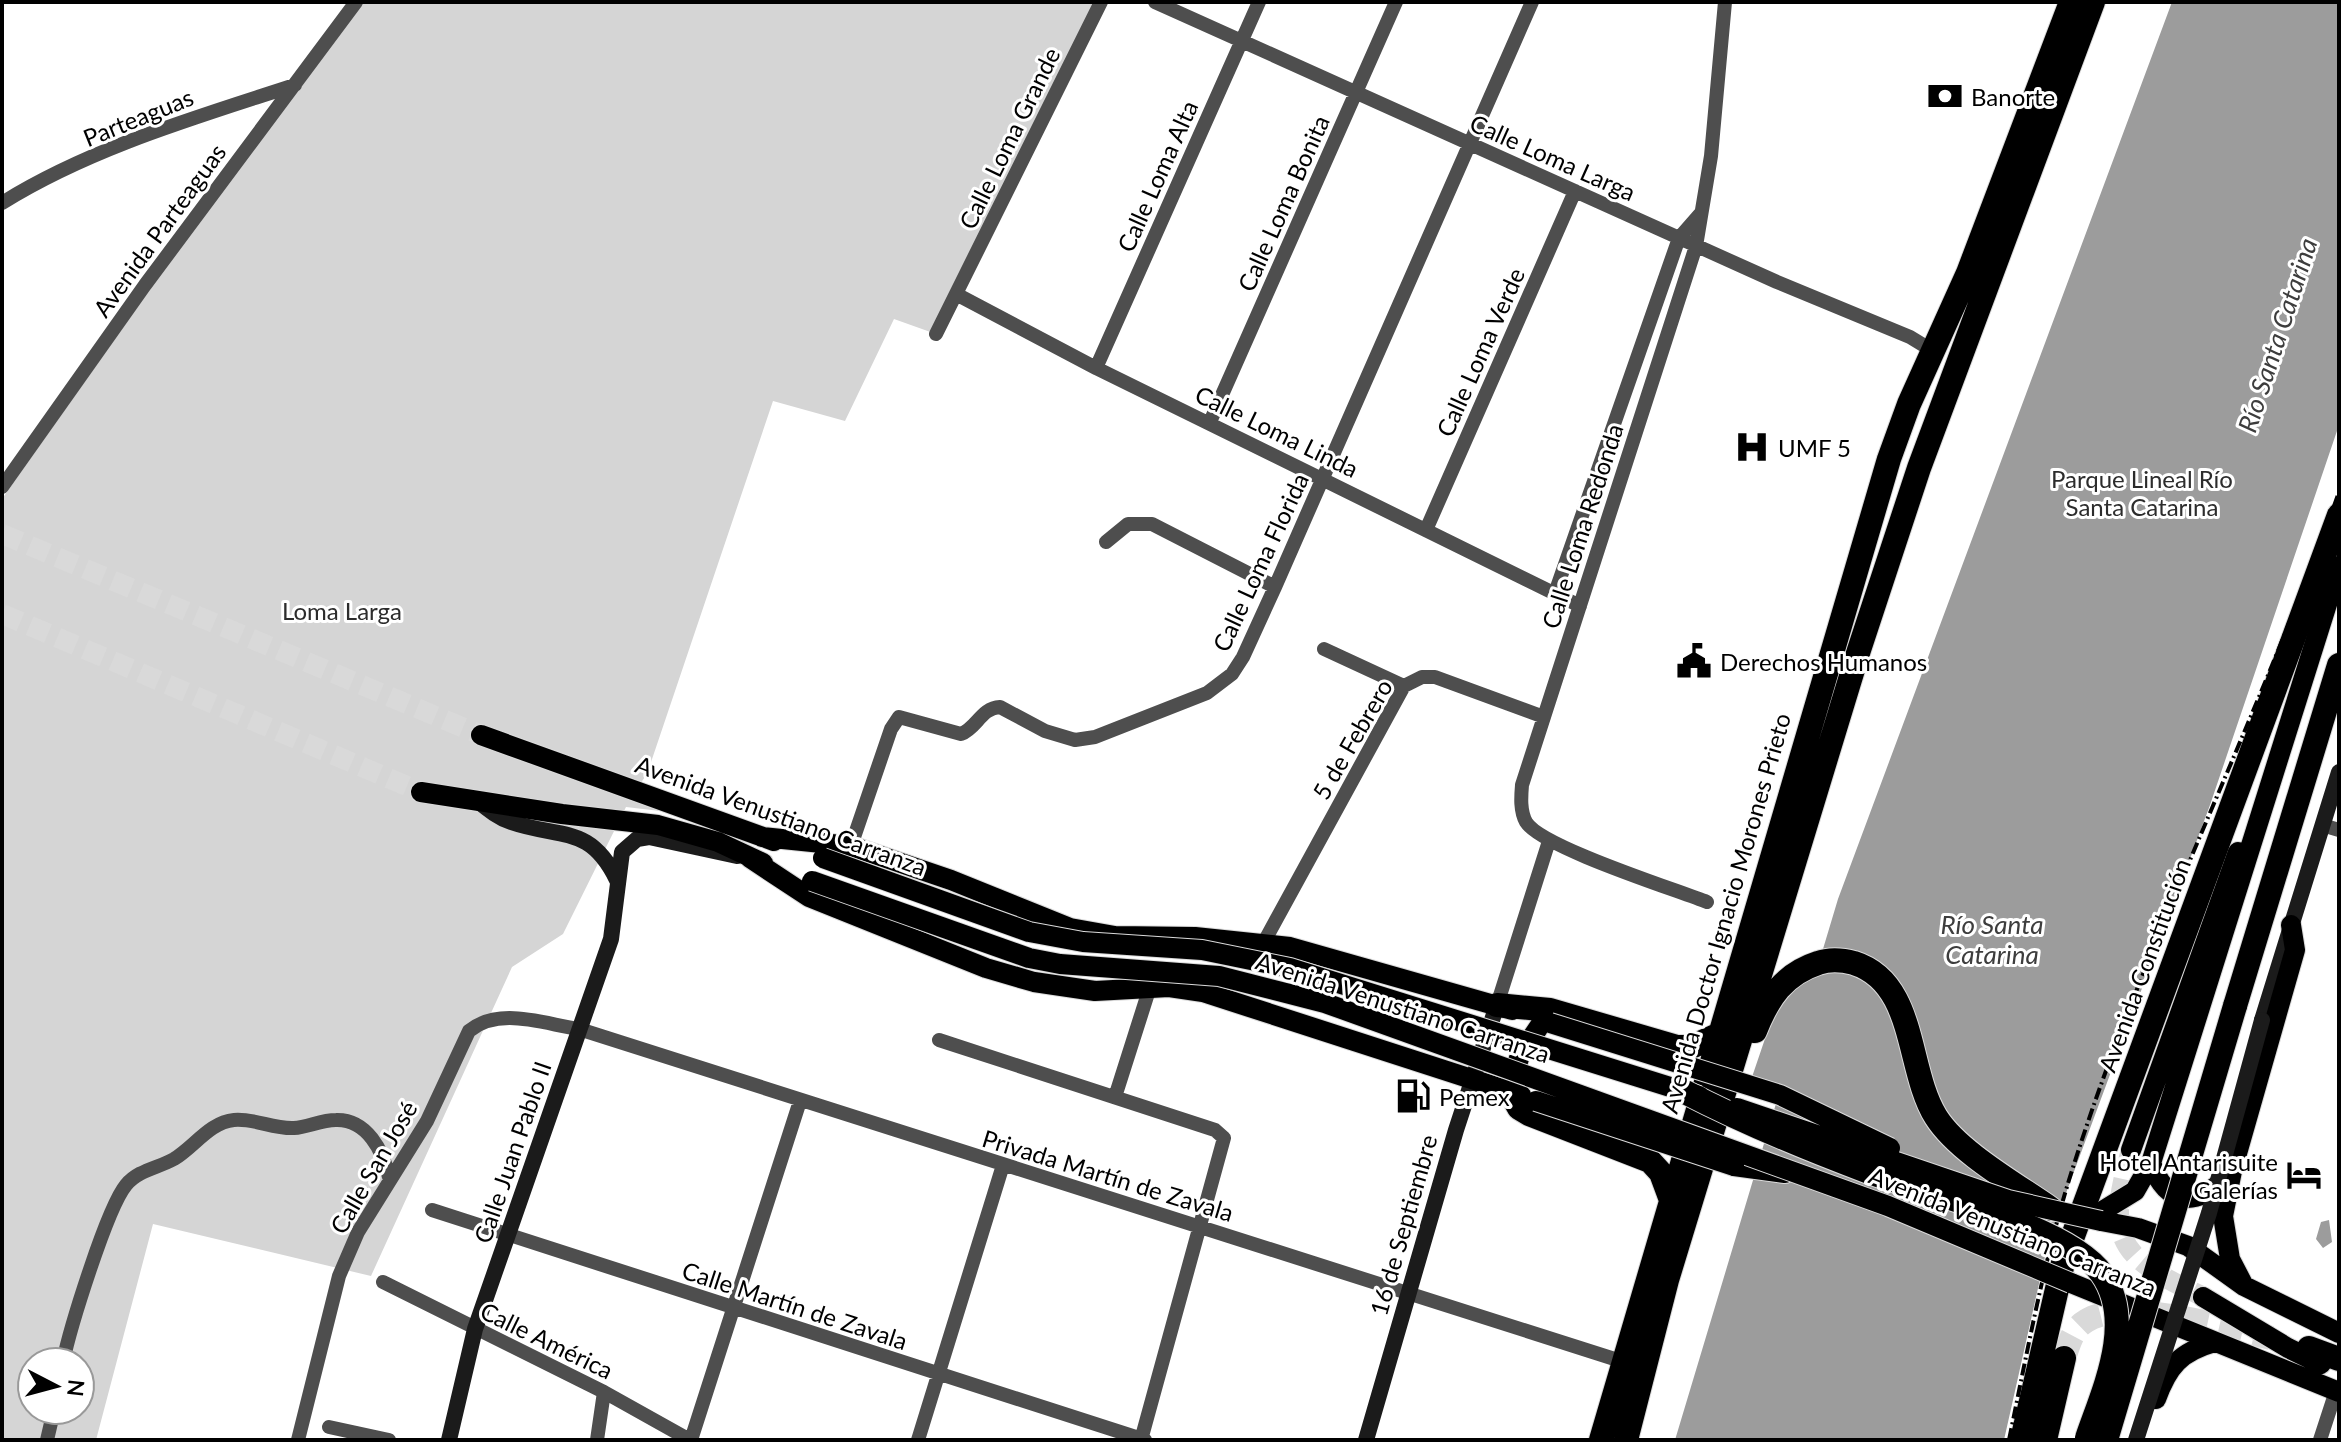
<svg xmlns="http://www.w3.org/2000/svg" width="2341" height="1442" viewBox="0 0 2341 1442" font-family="Lato,sans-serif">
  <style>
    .green { fill: #d5d5d5; fill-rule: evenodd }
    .water { fill: #9c9c9c }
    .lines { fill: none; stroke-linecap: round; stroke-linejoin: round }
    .primary-tunnel { stroke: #d9d9d9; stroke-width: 20; stroke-dasharray: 20 10; stroke-linecap: butt }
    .highway-tunnel { stroke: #d9d9d9; stroke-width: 24; stroke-dasharray: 24 12; stroke-linecap: butt }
    .primary-casing { stroke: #dbdbdb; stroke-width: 22 }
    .highway-casing { stroke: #dbdbdb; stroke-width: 26 }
    .street { stroke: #4e4e4e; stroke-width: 14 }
    .secondary { stroke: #1b1b1b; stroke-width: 16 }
    .primary { stroke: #000; stroke-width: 20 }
    .highway { stroke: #000; stroke-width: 24 }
    .rail { stroke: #000; stroke-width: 4; stroke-dasharray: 12 4 2 4; stroke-linecap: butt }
    .primary-bridge-casing { stroke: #dbdbdb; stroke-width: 22; stroke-linecap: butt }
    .highway-bridge-casing { stroke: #dbdbdb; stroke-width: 26; stroke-linecap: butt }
    .secondary-bridge { stroke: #1b1b1b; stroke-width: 16 }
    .primary-bridge { stroke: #000; stroke-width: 20 }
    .highway-bridge { stroke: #000; stroke-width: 24 }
    .labels { text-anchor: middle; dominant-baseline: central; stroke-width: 6; stroke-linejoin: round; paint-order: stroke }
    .poi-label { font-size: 24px; fill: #000; stroke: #fff; text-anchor: start }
    .street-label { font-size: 24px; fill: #000; stroke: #fff }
    .park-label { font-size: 24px; fill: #2c2c2c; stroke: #fff }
    .water-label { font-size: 26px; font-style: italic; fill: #3d3d3d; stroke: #fff }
  </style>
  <rect width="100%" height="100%" fill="#fff"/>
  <!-- green -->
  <path class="green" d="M352,2H1101L936,334L894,319L845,421L773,401L647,774L633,794L677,813L626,807L563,934L512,967L371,1276L153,1224L96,1440H2V499ZM32,1362H80V1410H32Z"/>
  <!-- water -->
  <path class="water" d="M2172,2H2339V425L2210,805L2049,1239L2004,1440H1675L1781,1087L1752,1077L1770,1024L1797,975L1817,969L1838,899Z
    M2329,1220L2332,1242L2323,1248L2316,1239L2321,1222Z"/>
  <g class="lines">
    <!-- primary-tunnel -->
    <path class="primary-tunnel" d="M2,534L481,735
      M2,614L421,792
      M2131,1150C2105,1240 2118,1257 2202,1296"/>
    <!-- highway-tunnel -->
    <path class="highway-tunnel" d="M2064,1358C2069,1344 2072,1329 2086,1321C2121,1297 2230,1328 2271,1338"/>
    <!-- primary casing -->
    <g class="primary-casing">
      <path id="primary" d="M481,735L774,841
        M421,792L562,814L658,825L718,842L763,863
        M762,837L851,846L951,880L1070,928L1115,936L1195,937L1290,947L1512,1010
        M750,858L809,897L986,968L1034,982L1095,991L1169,987L1203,992L1521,1095
        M1510,1088L1520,1055L1543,1021
        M2131,1150L2238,852
        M2151,1163C2167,1205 2194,1208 2226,1178
        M1734,1166L1785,1173
        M2104,1210L2135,1191L2151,1163L2339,566
        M2101,1221L2138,1228L2188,1246L2244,1286L2339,1333
        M2071,1283L2339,1392
        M2244,1286L2230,1259L2223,1216L2232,1171L2295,950L2291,925
        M2203,1297L2288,1348L2321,1364
        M2156,1399C2168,1366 2180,1352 2215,1342"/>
    </g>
    <!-- highway casing -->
    <g class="highway-casing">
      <path id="highway" d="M1497,1005L1550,1010L1677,1047H1691L1720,1034
        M2235,1006L2339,665
        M1755,1031C1768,998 1784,974 1818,963C1829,959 1843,960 1854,963C1917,983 1906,1069 1936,1117C1958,1152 2017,1185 2051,1209
        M1509,1090L1519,1108L1529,1114L1650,1161L1661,1173L1671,1200
        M2309,1348L2339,1359
        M1601,1440L1889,459L1909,404L1968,273L2071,2
        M1626,1440L1667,1280L1859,650L1919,468L2093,2
        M2022,1440L2063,1263L2339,515
        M2045,1440L2064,1358"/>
    </g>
    <!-- street -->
    <path class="street" d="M1155,2L1777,282L1910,337L1933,351
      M2,203C90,148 197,117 295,85
      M956,294L1096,368L1580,606
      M936,334L1101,2
      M1096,368L1259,2
      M1210,422L1396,2
      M2,487L145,285L356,2
      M1426,530L1575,191
      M1106,542L1128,524H1152L1275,587
      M1555,593L1679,238L1700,214
      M1324,649L1404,686
      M2322,825L2339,830
      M851,846L891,729L899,717L961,734C977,728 981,708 1000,707L1045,731L1075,740L1095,737L1207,693L1232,674L1243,657L1275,587L1532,2
      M1707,902C1674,889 1541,847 1526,822C1520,811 1521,797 1522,785L1696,246L1711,156L1725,2
      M1264,942L1404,686L1422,677H1435L1544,717
      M1497,1005L1549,841
      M939,1040L1215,1130L1224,1138L1141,1440
      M1115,1097L1150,987
      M432,1210L1145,1440
      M383,1282L604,1392L690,1440
      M63,1362C70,1328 107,1208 126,1185C138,1170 158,1168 174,1159C194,1147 210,1122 234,1120C254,1118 273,1129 294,1128C308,1127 321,1120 336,1120C367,1119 383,1151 389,1177
      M329,1427L389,1440
      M47,1440L54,1410
      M298,1440L339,1276L358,1232L427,1121L469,1031C499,1006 544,1024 579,1029L1624,1362
      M597,1440L604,1392
      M691,1440L800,1101
      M918,1440L1003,1165
      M2320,1440L2336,1391"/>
    <!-- secondary -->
    <path class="secondary" d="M479,802C489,810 499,818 511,822C560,839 590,824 617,880
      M2262,1020L2339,772
      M449,1440L475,1329L611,939L622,852L637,839L649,837L737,856
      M1366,1440L1456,1130L1497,1005"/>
    <!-- primary -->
    <use href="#primary" class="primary"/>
    <!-- highway -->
    <use href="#highway" class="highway"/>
    <!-- rail -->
    <path class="rail" d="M2257,728L2339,527
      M2009,1440C2027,1353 2043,1265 2069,1180C2142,945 2257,724 2339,492"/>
    <!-- primary-bridge casing -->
    <g class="primary-bridge-casing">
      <path id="primary-bridge" d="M823,858L1029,932L1083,942L1202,950L1290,968L1699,1096
        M812,881L1029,958L1060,964L1219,976L1325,1003L1888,1206L2071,1283
        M1550,1023L1780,1095L1890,1148
        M1536,1101L1734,1166
        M1737,1108L2008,1200L2101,1221"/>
    </g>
    <!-- highway-bridge casing -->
    <g class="highway-bridge-casing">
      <path id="highway-bridge" d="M1685,1092C1743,1122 1803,1147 1864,1170C1922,1192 2069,1226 2102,1274C2136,1322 2103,1391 2087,1438
        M2106,1440L2235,1006"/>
    </g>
    <!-- secondary-bridge -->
    <path class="secondary-bridge" d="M2136,1440L2209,1213L2262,1020"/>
    <!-- primary-bridge -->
    <use href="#primary-bridge" class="primary-bridge"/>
    <!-- highway-bridge -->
    <use href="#highway-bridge" class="highway-bridge"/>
  </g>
  <!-- icons -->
  <defs>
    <g id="bank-bare" transform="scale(2.76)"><path d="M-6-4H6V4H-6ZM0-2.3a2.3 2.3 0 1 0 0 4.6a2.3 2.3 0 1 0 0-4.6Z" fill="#000" stroke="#fff" stroke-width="2.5" paint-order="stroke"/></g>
    <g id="hospital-bare" transform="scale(2.76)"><path d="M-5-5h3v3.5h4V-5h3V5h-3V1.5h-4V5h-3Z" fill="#000" stroke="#fff" stroke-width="2.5" paint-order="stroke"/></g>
    <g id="civic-bare" transform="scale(2.76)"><path d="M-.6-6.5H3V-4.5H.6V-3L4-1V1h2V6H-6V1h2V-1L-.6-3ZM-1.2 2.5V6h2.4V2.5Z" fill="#000" stroke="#fff" stroke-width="2.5" paint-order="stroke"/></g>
    <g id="fuel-bare" transform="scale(2.76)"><path d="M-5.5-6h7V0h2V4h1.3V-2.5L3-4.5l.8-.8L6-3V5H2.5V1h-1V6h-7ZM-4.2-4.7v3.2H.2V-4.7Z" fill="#000" stroke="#fff" stroke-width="2.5" paint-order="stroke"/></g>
    <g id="hotel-bare" transform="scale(2.76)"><path d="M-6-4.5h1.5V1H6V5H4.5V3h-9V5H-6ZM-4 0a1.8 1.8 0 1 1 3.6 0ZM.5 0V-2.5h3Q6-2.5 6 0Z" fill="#000" stroke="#fff" stroke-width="2.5" paint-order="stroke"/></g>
  </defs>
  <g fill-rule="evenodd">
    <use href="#bank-bare" x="1945" y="96"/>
    <use href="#hospital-bare" x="1752" y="447"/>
    <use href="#civic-bare" x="1694" y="661"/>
    <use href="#fuel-bare" x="1413" y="1096"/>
    <use href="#hotel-bare" x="2304" y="1175"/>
  </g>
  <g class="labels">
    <!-- poi labels -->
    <g class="poi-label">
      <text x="1971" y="96">Banorte</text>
      <text x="1778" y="447">UMF 5</text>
      <text x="1720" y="661">Derechos Humanos</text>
      <text x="1439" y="1096">Pemex</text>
      <text x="2278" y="1161" text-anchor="end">Hotel Antarisuite<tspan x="2278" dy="28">Galerías</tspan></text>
    </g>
    <!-- street labels -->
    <g class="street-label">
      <text transform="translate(138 117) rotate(-22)">Parteaguas</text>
      <text transform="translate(1009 138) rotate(-64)">Calle Loma Grande</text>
      <text transform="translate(1553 157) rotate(24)">Calle Loma Larga</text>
      <text transform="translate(1157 176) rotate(-66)">Calle Loma Alta</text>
      <text transform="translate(1283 203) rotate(-66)">Calle Loma Bonita</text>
      <text transform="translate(159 230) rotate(-54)">Avenida Parteaguas</text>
      <text transform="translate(1480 352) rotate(-66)">Calle Loma Verde</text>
      <text transform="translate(1277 431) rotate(26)">Calle Loma Linda</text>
      <text transform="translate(1582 526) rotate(-72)">Calle Loma Redonda</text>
      <text transform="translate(1260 562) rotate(-65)">Calle Loma Florida</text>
      <text transform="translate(1352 739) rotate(-60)">5 de Febrero</text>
      <text transform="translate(781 815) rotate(20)">Avenida Venustiano Carranza</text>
      <text transform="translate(1725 913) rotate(-74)">Avenida Doctor Ignacio Morones Prieto</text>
      <text transform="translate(2144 965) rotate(-70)">Avenida Constitución</text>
      <text transform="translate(1403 1007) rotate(18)">Avenida Venustiano Carranza</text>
      <text transform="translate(512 1152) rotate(-71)">Calle Juan Pablo II</text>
      <text transform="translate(373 1167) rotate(-60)">Calle San José</text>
      <text transform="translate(1108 1175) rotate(17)">Privada Martín de Zavala</text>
      <text transform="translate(1403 1225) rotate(-74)">16 de Septiembre</text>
      <text transform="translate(2013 1231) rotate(22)">Avenida Venustiano Carranza</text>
      <text transform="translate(795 1305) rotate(18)">Calle Martín de Zavala</text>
      <text transform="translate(547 1340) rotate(26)">Calle América</text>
    </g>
    <!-- park labels -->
    <g class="park-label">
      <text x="2142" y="478">Parque Lineal Río<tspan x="2142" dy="28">Santa Catarina</tspan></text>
      <text x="342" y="610">Loma Larga</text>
    </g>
    <!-- water labels -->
    <g class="water-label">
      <text transform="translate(2277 335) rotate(-72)">Río Santa Catarina</text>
      <text x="1992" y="924">Río Santa<tspan x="1992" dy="30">Catarina</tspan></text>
    </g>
  </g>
  <!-- border -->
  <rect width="2341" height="1442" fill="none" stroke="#000000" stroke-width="8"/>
  <!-- north arrow -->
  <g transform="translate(56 1386) rotate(96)"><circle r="38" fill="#ffffff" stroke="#999999" stroke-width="2"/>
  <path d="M0-6L14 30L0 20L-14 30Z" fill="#000000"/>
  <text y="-12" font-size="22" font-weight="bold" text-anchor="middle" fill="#000000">N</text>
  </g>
</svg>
